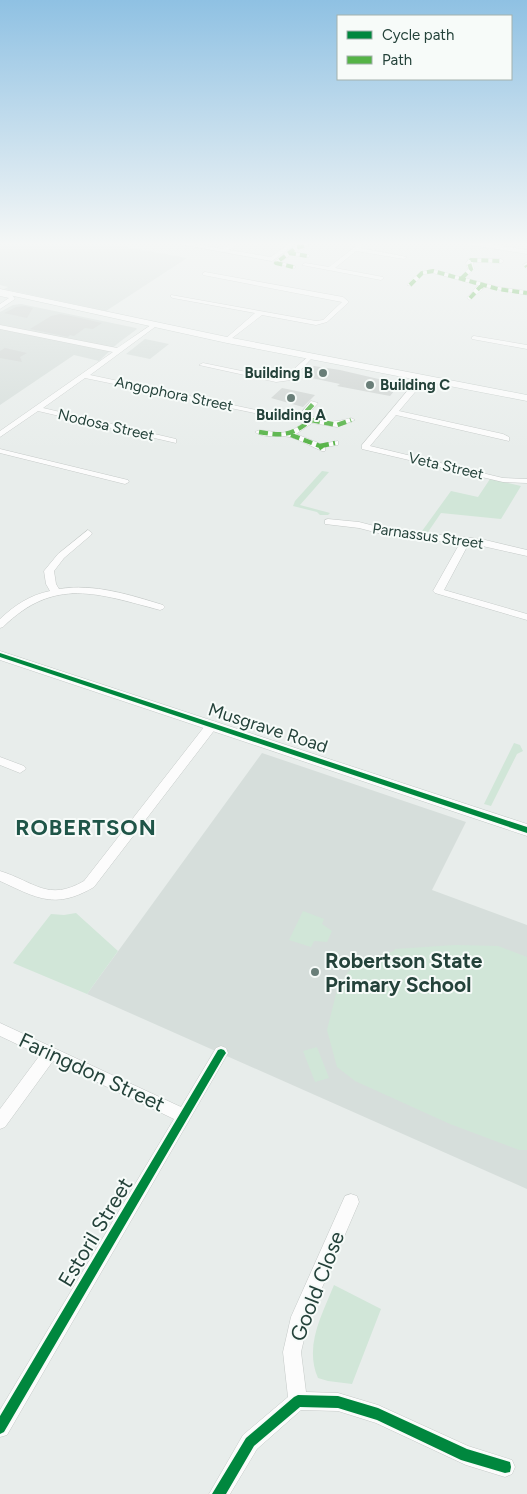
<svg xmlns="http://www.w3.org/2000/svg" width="527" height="1494" viewBox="0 0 527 1494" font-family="Figtree,sans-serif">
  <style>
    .built { fill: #d6dedb }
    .green { fill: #d1e6d8 }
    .building { fill: #cfd4d2 }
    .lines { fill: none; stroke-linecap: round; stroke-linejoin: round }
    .street-casing { stroke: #c5cac8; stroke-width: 1 }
    .secondary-casing { stroke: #c3cbc8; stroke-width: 1 }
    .street { fill: #fcfcfc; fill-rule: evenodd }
    .secondary { fill: #fcfcfc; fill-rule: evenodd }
    .quiet-far1 { stroke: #55b346; stroke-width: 4; stroke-dasharray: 7 4; stroke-linecap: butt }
    .quiet { stroke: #55b346; stroke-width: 4.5; stroke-dasharray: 9 4.5; stroke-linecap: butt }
    .cycleway-casing { stroke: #f7fbf9; stroke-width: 3 }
    .cycleway { fill: #00873e; fill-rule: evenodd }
    .poi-dot { fill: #697e78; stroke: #f7fbf9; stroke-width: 2 }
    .labels { text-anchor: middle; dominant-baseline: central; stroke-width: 4; stroke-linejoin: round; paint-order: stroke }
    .far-poi-label { font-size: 15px; font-weight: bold; fill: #24423a; stroke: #f7fbf9; text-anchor: end }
    .far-street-label { font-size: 15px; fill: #24423a; stroke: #f7fbf9 }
    .street-label { font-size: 18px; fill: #24423a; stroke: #f7fbf9 }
    .near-poi-label { font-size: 21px; font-weight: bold; fill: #24423a; stroke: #f7fbf9; text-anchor: start }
    .near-street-label { font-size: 21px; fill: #24423a; stroke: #f7fbf9 }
    .district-label { font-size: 22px; font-weight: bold; letter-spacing: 1px; fill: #1f5548; stroke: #f7fbf9 }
  </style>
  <rect width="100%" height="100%" fill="#e8edeb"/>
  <!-- built -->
  <path class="built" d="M0,242H99L187,258L106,311L4,289L8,287L0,285Z
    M21,304L136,328L137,329L117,344L99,361L74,355L0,405V312L13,305Z
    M145,339L169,344L150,359L126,354Z
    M262,753L466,822L432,890L527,925V1189L87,994Z"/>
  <!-- green -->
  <path class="green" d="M322,471L329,472L300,505L330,513L328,515H320L317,512L293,506L295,501Z
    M490,479L521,486L501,519L441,513L428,532L422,531L451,491L478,497Z
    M514,743L520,745L523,751L517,754L491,806L484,804Z
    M303,911L324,919L322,924L332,931L327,942L314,941L311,947L289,940Z
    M76,913L118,951L87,994L13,963L51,914L64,915Z
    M455,945L498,946L527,957V1150H519L450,1124L355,1081L337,1067L327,1030L337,990L348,972L364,961L394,951L395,949Z
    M317,1047L329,1078L315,1082L303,1051Z
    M334,1285L381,1309L352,1384L328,1381L318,1378C304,1346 322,1315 334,1285Z"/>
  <!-- building -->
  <path class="building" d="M25,306L33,308L27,318L4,313L16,307Z
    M60,314L76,317L102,323L93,329L85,328L74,336L70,335L68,337L30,329L51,316Z
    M5,348L27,353L20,357L22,362L0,358V351Z
    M314,366L340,370L400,384L390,396L337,386L340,384L302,376Z
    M282,388L287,389L315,395L303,407L271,398Z"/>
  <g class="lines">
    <!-- street casing -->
    <g class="street-casing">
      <path id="street" d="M169,242H182L223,249L233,242H240L229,250L271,257L291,242H298L272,261Z
        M306,242H313C307,248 300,247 294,252L309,255V257L290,255L281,262L295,266V268L273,263L295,246Z
        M321,242H328L325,244Z
        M360,243L363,245L360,248L407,257L404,259L356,251L335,268L383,277L384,278L381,280L302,265L305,263L329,267Z
        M469,259H501L504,261L501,263L473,262L474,269L465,278L498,287L527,291V295L485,287L470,300L467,298L478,285L433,273L424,274L412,286L407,285C426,263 435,270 460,277L468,269L466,263Z
        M526,263H527V269L523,265Z
        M205,272L343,297L349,302L327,322L316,325L262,315L227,342L225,341V339L255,313L173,298L171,297V295L316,321L323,320L342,302L203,275V273Z
        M0,292L12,295L15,299L0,309V304L9,298L0,296Z
        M154,323L159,324L90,375L261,411H264V415L85,378L43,408L176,439V443L38,411L0,437V431L113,352L0,329V325L117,348Z
        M474,336L527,345V349L472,339V337Z
        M310,355L313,357L312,358L291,380L276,382L199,365L203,363L276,378L286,376Z
        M419,377L426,379L399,411L503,434L509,437V441L396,415L370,446L503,478L527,479V483L503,482L362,449V445Z
        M311,401L318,403L309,413C320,425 337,422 351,418L355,420L337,427L312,423L296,434L321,444L338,441V445L325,447V451H322C312,447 301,440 290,437C279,435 265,439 255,432C263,427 276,435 286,432C294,431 301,424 307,420L301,413Z
        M0,449L128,480L129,482L125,484L0,453Z
        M328,519L359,522L390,530L481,539L527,550V556L469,543L444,590L527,614V620L435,593L433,591L460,543L390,536L359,528L325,524V520Z
        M88,530L92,533L91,535L64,558L54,571L56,584L59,589C93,583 131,595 163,605L165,607L163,609L160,610C98,594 55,576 3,627L0,628V619C15,605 30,595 50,591L46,584L44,571L58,554Z
        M212,721L216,722L218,725L216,728L94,887C55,910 37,898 0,881V871C35,882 48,902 84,881L208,722Z
        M0,757L24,766L26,769L20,773L0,765Z
        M0,1023L181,1107L216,1048L221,1046L226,1048L228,1053L7,1435L0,1437V1410L174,1119L53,1061L5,1127L0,1129V1109L40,1055L0,1036Z
        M351,1194L357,1196L359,1202L309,1318L301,1352L306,1392L338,1393L378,1405L468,1446L512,1460L515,1467L512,1474L505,1477L466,1465L376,1423L338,1411L301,1410L257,1449L230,1494H209L243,1435L288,1397L283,1352L291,1317L345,1196Z"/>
    </g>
    <!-- secondary casing -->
    <g class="secondary-casing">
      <path id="secondary" d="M461,242H479L527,250V254L465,244Z
        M0,289L227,337L527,395V401L227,343L0,293Z
        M0,651L527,824V836L0,660Z"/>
    </g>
    <!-- street -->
    <use href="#street" class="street"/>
    <!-- secondary -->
    <use href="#secondary" class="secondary"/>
    <!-- quiet-far1 -->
    <path class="quiet-far1" d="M289,253L307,256
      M526,265L527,267
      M293,267L276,263L297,247L305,246L310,242
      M462,278L471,269L469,263L471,260L501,261
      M410,285L422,273L433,271L498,289L527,293
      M470,298L480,287L486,285"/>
    <!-- quiet -->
    <path class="quiet" d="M311,420L337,425L351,420
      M259,432C283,436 291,436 311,420L305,413L314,403
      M291,435L320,446L322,449
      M320,446L335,443"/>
    <!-- cycleway casing -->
    <g class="cycleway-casing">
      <path id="cycleway" d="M0,653L527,827V833L0,657Z
        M221,1049L224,1050L226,1053L224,1056L4,1432L0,1434V1416L218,1050Z
        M298,1395L338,1396L378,1408L467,1449L510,1462L511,1467L510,1472L505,1473L461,1460L377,1420L338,1408L300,1407L254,1446L226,1494H212L246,1438L294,1397Z"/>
    </g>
    <!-- cycleway -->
    <use href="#cycleway" class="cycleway"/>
  </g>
  <!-- sky -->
  <linearGradient id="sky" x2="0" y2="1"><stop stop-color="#8fc1e3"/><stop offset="0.54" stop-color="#f5f7f6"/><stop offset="1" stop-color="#f5f7f6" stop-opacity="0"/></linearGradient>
  <rect width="527" height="451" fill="url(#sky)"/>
  <!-- markers -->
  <g class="poi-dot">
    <circle cx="323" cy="373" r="5"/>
    <circle cx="370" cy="385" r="5"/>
    <circle cx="291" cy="398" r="5"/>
    <circle cx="315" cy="972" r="5"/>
  </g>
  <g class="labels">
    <!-- far-poi labels -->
    <g class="far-poi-label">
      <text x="313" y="373">Building B</text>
      <text x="380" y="385" text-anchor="start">Building C</text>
      <text x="291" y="415" text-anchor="middle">Building A</text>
    </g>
    <!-- far-street labels -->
    <g class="far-street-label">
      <text transform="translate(174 394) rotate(12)">Angophora Street</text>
      <text transform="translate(106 425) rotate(13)">Nodosa Street</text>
      <text transform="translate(446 466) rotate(13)">Veta Street</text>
      <text transform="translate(428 536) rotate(8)">Parnassus Street</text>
    </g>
    <!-- street labels -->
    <g class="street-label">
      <text transform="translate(268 728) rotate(18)">Musgrave Road</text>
    </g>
    <!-- near-poi labels -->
    <g class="near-poi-label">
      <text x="325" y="960">Robertson State<tspan x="325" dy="24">Primary School</tspan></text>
    </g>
    <!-- near-street labels -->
    <g class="near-street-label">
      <text transform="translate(92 1072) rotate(25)">Faringdon Street</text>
      <text transform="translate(95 1232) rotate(-59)">Estoril Street</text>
      <text transform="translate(317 1286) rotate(-69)">Goold Close</text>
    </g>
    <!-- district labels -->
    <g class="district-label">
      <text x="86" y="827">ROBERTSON</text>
    </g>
  </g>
  <!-- legend -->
  <rect x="337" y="15" width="175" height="65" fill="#f7fbf9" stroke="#a3b1ad"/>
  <rect x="347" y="31" width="25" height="8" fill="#00873e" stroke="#a3b1ad"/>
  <text x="382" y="40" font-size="15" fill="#24423a">Cycle path</text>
  <rect x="347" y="56" width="25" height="8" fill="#55b346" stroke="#a3b1ad"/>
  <text x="382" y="65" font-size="15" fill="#24423a">Path</text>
</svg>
